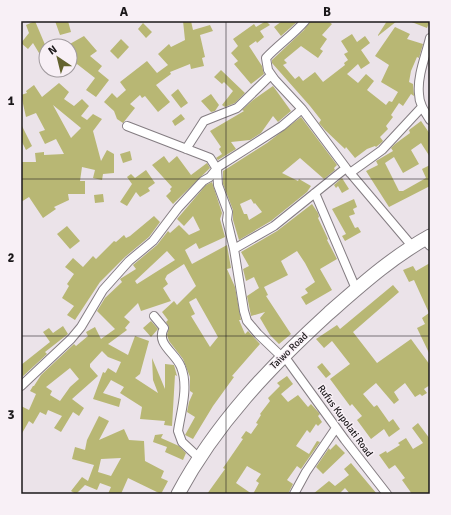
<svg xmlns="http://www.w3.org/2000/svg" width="451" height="515" viewBox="0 0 451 515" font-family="Signika,sans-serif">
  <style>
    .building { fill: #b8b774; fill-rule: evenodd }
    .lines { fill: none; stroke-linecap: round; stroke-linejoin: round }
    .street-casing { stroke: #847d82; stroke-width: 10 }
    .primary-casing { stroke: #847d82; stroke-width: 15 }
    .street { stroke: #fff; stroke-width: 8 }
    .primary { stroke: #fff; stroke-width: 13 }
    .grid { fill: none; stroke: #1b181a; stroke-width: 1; stroke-opacity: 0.55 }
    .labels { text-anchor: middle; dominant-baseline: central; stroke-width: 3; stroke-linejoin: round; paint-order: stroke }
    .street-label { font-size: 10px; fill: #1b181a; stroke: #f8f0f6 }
    .neatline { fill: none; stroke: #1b181a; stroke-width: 1.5 }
    .grid-label { font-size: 13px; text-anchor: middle; font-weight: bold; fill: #1b181a }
  </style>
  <rect width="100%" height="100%" fill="#ebe3e9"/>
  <!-- building -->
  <path class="building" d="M35,21L46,47V55L42,58L33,43L28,49L21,43L29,33L26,25Z
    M55,21H68L71,32L60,35Z
    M183,21H191L193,30L210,25L213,31L200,35L205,57L202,58L204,66L191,69L190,64L170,72L171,74L156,85L170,102L158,112L145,96L142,98L140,95L130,104L135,108L123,123L117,119L114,111L104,102L112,93L117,98L126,90L120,82L147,61L157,73L168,65L158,54L169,44L171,47L185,40Z
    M266,21L270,25L260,31L264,37L257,43L256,41L249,46L262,66L264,74L251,84L234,64L238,61L231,53L238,46L233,39L254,24L256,27Z
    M282,21H298L281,36L274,27Z
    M310,21H328L332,24L322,35L327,39L320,49L323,51L318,58L301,46L284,60L287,63L283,65L295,79L299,76L303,81L315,72L323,82L345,65L344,63L348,60L344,54L348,52L341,41L352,34L357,42L365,36L370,43L361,50L370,63L361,69L358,64L347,74L358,83L366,74L374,81L367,90L386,105L389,101L392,102L398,92L381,82L389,65L375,56L395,27L410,34L407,39L423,44L419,58L417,57L411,71L409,82L413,84L414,96L411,94L403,106L399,103L391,115L393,117L386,126L388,129L380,137L383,141L381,143L376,147L375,146L367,149L355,158L346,147L345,149L325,130L319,123L321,120L310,106L272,63V60L304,30Z
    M387,21H397L378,36V35Z
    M409,21H430L427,28Z
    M143,23L152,32L146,38L138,29Z
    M84,36L97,51L90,56L102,66L98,71L109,80L96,97L86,90L95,78L77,64L70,70V46L68,45Z
    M121,39L129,47L118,59L110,51Z
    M221,70L245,93L235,103L225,107L222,105L233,91L224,82L222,84L214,77Z
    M59,83L69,92L64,99L74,106L82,99L89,106L81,116L87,120L93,114L102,119L93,131L101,161L107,150L114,154V173L103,174L102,180L93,178L95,170L82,167L80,181H85V194H68L69,200L54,207L56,209L43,218L29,197L21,202V162H36L35,153L44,152V155L64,154L56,139L45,144L39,132L45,130L36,113L26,117L21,95L27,93L26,91L34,85L42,97ZM53,105L81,128L71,138Z
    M273,86L291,111L278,122L273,116L261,133L250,140L231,142L236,149L218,160L216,158L222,154L219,149L221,147L210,131L244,111L242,110L253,100Z
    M178,89L188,103L181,108L171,95Z
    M211,94L219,105L215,111L211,112L201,101Z
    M181,114L185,119L175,126L172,121Z
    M301,117L337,165L334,168L335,170L324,179L300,158L282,173L298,181L299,179L311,186L307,192L271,221L239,240L233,220V210L223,184V171L267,143ZM251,199L254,204L255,203L262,212L249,220L247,214H244L240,204Z
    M421,121L430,134V157L421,143L411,150L419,164L403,173L394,157L385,163L399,191H403L426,178L422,169L430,165V186L389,207L366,171L378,165L376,161L393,151L391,148L395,144L410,133L409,130Z
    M21,124L32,146L26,150L21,140Z
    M130,151L132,160L123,163L120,154Z
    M164,156L169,163L177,156L191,175L207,163L210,168L173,204L166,196L171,191L170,189L172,187L152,165Z
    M146,170L155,183L148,188L150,191L140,197L136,192L127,206L120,202L132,184L127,177L131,174L135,178Z
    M342,178L349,189L342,193L338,186L336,188L334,185Z
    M212,182L222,213L220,219L225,237L199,249L196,243L185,250L192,264L227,245L231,268L227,269L235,287L241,320H239L245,334L248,331L260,344L232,376L234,377L213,406L193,439L185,435L195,417L187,412L189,402L193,393L190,391V377L183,359L169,341L167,335L169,327L166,322L168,320L162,312L174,301L177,305L196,286L184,264L167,275L165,279L168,284L163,288L171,301L141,311L138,303L124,317L130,322L125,328L127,330L108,344L128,355L135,336L149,341L140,374L135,378L158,393L153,380L152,358L165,389V364L174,365L177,376L175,375L172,426L164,425L165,421L140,419L142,407L120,393L124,387L111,380L103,393L121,399L119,407L93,399L103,372L105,373L108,368L116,373L121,362L108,357L102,351L90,364V367L98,376L72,399L84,408L79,416L73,412L61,432L54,428L62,416L48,410L46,415L40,412L33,424L29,421L21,435V406L29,410L36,394L30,391L33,386H34L41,375L74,344L76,346L88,336L86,332L95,327L101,339L115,329L97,311L105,298L122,282L120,279L136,269L133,265L157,245L168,231L170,233L179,225L189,235L200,230L193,216L184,226L177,219L206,185ZM167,251L175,260L137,284L135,281ZM196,298L218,337L210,347L191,316L195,314L189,302ZM70,368L79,379L70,387L60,401L50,395L52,391L46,387Z
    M103,194L104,202L95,203L94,195Z
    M354,199L357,207L353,209L355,214L349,216L355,228L358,227L361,232L345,241L342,236L346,234L332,209Z
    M312,204L318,213L319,217L318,218L328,239L327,240L337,259L320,269L332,290L306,305L301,297L308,293L305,289L315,282L305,263L297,251L281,261L288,275L264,287L268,295L266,296L291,334L279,344L270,335L260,318L265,312L251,316L247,296L259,288L254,277L246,281L243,269L249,266L241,252L277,231Z
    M154,216L160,222L149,237L125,257L100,282L75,320L67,315L74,306L62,298L69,286L67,284L74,274L65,267L73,258L83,267L93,256L96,259L114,241L116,242L124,235L126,238L130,236Z
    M67,226L80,241L70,249L57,234Z
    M430,263V355L417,328L425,324L422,318L429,313L414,280L409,282L403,270L413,266L416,271Z
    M393,285L399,292L353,332L377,363L411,339L430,365V385L424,389L427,393L422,396L420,394L415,397L405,383L394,392L399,400L394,404L376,383L363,394L374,407L377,405L389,422L393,419L400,429L389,437L384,429L371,439L357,420L362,416L352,404L350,406L330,379L350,364L332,341L324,348L316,339L337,325L340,329Z
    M151,321L158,329L151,337L143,328Z
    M63,326L68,334L45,352L47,354L21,378V365L50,342L43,332L49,328L53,333Z
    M322,363L331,374L326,378L317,367Z
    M287,376L293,384L281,394L288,402L298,395L308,407L311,404L320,414L318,416L322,422L318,426L316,424L310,433L307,430L296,446L309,454L317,441L320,442L301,469L297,466L287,480L293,484L288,494H253L259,483L256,481L261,474L247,466L236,483L252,494H207L225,469L223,468L243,439L241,438L246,431L251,434L258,424L256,423L261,415L260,414L270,401L268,398L280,386L277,383Z
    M99,416L109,421L99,440L124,429L129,440L144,441L145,461L164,471L161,478L168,481L161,494L128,478L121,494H108L111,487L100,483L97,490L85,485L76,494L71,491L82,477L88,481L94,465L72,459L75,447L85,450L87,440ZM121,458L111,476L98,472L101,459Z
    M418,423L430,439V494H412L402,480L405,478L395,465L389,469L379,455L386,451L387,453L400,445L398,443L406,438L413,449L423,443L412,428Z
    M163,434L161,438L179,446L186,453L183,460L165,452L167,447L153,442L155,435Z
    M336,444L345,453L323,474L316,467L329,448L330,450Z
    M351,463L377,494H350L345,488L339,494H313L329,481L335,486L349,475L344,469Z"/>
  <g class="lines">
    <!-- street casing -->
    <g class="street-casing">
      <path id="street" d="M305,21C293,35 278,45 266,58L268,70L275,80L302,109L346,168L412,246
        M430,38C426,55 417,76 419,94C419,104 425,112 430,120
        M127,126L210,158L217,169L218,185L228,212L227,220L234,249L244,311L247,321L258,334L282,357
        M186,149L204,121L237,108L271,75
        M350,173L382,150L422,107
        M315,193L356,289
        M429,245L430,246
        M234,249L274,226L346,168
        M154,316L164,328C155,344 176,353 181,367C189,387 181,411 178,431L182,442L199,458
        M287,360L345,440L387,494
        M21,386L71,339L81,327L103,290L129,261L153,241L178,208L203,181L210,177L218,167L282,126L302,109
        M294,494L306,472L336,428"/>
    </g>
    <!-- primary casing -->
    <g class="primary-casing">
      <path id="primary" d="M178,494C216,423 270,367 329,313C361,285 392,257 430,236"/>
    </g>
    <!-- street -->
    <use href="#street" class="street"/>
    <!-- primary -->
    <use href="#primary" class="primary"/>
  </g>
  <!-- grid -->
  <path class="grid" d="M226,21V494M21,179H430M21,336H430"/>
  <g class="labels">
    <!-- street labels -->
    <g class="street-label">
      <text transform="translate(289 351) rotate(-44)">Taiwo Road</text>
      <text transform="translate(345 421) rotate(54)">Rufus Kupolati Road</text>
    </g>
  </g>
  <!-- border -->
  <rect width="451" height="515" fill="none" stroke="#f8f0f6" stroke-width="44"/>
  <!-- north arrow -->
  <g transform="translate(58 58) rotate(325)"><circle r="19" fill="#f8f0f6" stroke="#a09a9e"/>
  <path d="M0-3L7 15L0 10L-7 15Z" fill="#64632f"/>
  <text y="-6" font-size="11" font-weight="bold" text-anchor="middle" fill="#1b181a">N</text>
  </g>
  <rect x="22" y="22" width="407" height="471" class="neatline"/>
  <g class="grid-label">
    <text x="124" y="16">A</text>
    <text x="327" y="16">B</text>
    <text x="11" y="105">1</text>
    <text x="11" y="262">2</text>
    <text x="11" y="419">3</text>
  </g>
</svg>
